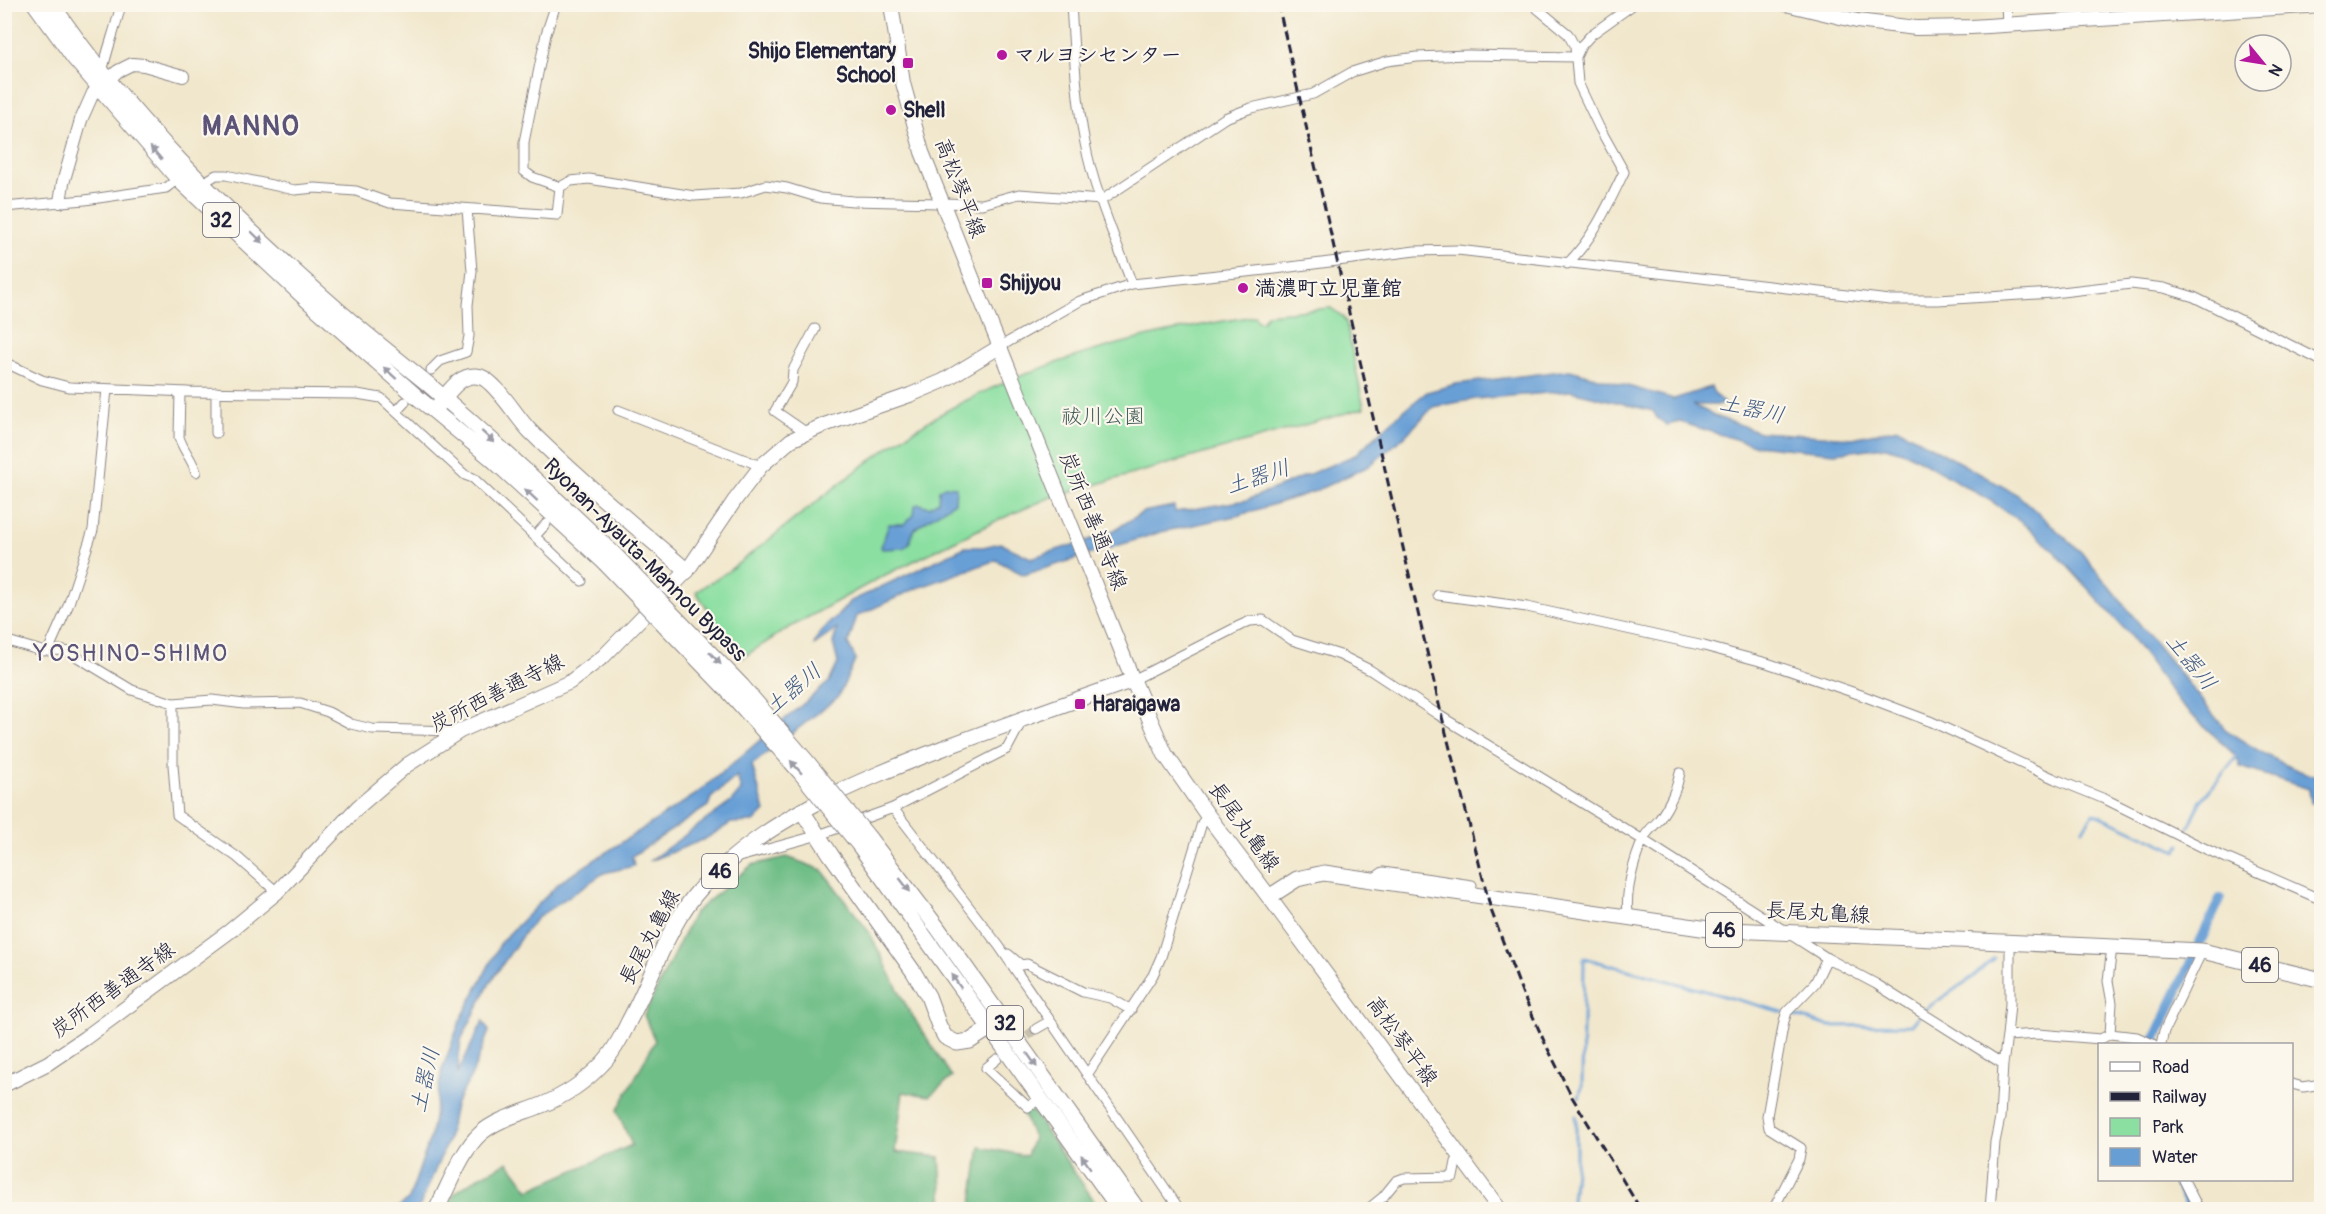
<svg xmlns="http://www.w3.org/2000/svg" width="2326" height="1214" viewBox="0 0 2326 1214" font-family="Pangolin,'Klee One',sans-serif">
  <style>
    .green { fill: #8bdfa1; stroke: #56806e; stroke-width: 1.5 }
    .forest { fill: #70be87; stroke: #497061; stroke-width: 1.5 }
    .water { fill: #679fd5; stroke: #446088; stroke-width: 1.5 }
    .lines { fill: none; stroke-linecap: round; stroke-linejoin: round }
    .stream { stroke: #679fd5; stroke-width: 3 }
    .canal { stroke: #679fd5; stroke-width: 10 }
    .minor-tunnel { stroke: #c8c0af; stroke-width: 9; stroke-dasharray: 9 4.5; stroke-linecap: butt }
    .minor-casing { stroke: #8a8484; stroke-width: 11 }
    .tertiary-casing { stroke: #8a8484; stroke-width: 14 }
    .secondary-casing { stroke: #8a8484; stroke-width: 16 }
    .primary-casing { stroke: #8a8484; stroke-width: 17 }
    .trunk-casing { stroke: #8a8484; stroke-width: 17 }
    .minor { stroke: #fff; stroke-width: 9 }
    .tertiary { stroke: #fff; stroke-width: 12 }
    .secondary { stroke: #fff; stroke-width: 14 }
    .primary { stroke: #fff; stroke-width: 15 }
    .trunk { stroke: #fff; stroke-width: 15 }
    .rail { stroke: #22223b; stroke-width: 3; stroke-dasharray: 9 4.5; stroke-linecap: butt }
    .trunk-bridge-casing { stroke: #8a8484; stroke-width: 17; stroke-linecap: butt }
    .trunk-bridge { stroke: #fff; stroke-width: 15 }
    .oneway { fill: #9c9ca7 }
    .poi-dot { fill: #b5179e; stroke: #fbf7ec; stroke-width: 2 }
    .labels { text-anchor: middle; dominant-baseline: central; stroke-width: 4.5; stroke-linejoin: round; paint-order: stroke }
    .shield { fill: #fbf7ec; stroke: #636270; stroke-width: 1.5 }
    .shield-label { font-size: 20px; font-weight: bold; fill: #22223b }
    .poi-label { font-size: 21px; font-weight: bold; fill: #22223b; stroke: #fbf7ec; text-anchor: start }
    .street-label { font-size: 21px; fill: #22223b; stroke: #fbf7ec }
    .park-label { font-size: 21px; fill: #425b5a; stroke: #fbf7ec }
    .water-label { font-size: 22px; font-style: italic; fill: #415a80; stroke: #fbf7ec }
    .quarter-label { font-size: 24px; letter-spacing: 1.5px; fill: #5b5478; stroke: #fbf7ec }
    .district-label { font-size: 27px; font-weight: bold; letter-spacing: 1.5px; fill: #5b5478; stroke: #fbf7ec }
  </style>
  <rect width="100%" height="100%" fill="#fbf7ec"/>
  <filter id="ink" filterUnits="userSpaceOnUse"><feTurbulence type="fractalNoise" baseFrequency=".0167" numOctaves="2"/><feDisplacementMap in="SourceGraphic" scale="12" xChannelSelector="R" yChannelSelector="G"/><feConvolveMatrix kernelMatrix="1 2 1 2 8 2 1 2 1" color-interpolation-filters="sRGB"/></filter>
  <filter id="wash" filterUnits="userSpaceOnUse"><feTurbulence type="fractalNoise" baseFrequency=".008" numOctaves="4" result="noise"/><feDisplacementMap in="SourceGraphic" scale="24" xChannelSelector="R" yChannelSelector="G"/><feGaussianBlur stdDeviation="1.35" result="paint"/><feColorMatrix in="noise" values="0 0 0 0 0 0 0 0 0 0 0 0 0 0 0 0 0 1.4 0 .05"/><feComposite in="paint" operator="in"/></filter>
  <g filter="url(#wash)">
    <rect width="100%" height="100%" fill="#f1e7cc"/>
    <!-- green -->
    <path class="green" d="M1331,308L1343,317L1346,322L1364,408L1049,498L996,521L881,577L785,630L742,658L696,592C706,584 717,579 727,572C802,516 875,448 959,404C1050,357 1155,331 1255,316L1257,321L1262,322L1267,314Z"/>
    <!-- forest -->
    <path class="forest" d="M787,857L822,870L869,932L908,1009L952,1077L929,1096L903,1092L895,1152L940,1157L943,1209H447L455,1193L477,1178L508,1162L529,1190L632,1145L617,1111L655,1041L644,1015L694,913L752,865Z
      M1032,1111L1100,1209L971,1210L980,1147L1027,1156L1033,1137L1022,1112Z"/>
    <!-- water -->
    <path class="water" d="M1570,370L1674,399L1711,387L1715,395L1726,405H1693L1720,418L1760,432L1853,438L1898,428L2018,495L2081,552L2225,729C2254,749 2287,769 2321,778V803H2311L2309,789L2240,767L2237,757L2179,703L2129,634L2052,549L2029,528L1991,501L1909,454L1886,447L1835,453L1754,445L1680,422L1667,425L1657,418L1653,411L1571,391L1476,399L1433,407L1405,436L1369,466L1313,492L1240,515L1161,532L1024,575L996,560L915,589L857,616L848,644L856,659L838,697L752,765L765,811L754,822L731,823L705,839L649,861L731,802L741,790L737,776L711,798L708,806L632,856L634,866L604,873L538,917L524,933L491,981L461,1040L457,1074L483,1021L489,1031L471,1077L455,1105L448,1140L419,1208L416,1209L395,1210L409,1199L431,1135L442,1070L460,1021L501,942L560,882L695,795L829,682L838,663L833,643L837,629L814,645C819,626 839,619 849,602L965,547H983L1000,543L1031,558L1108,534L1143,512L1174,506L1175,512L1247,500L1355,455L1402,412L1427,392L1456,384Z
      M944,486L956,487L955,502L921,524L914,530L909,544L903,548L882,549L881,547L889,524H904L914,515L915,505L919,504L929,507L938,501L939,490Z"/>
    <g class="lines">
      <!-- stream -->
      <path class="stream" d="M2189,827L2200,802L2238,755
        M2083,829L2094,813L2177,851L2180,845
        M1789,1014L1829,1026L1912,1025L1924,1010L1973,977L1994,958
        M1579,1098L1582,1087L1584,958L1783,1012
        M1571,1210L1576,1161V1116"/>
      <!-- canal -->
      <path class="canal" d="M2153,1044L2220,899
        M2176,1180L2192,1210"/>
    </g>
  </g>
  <g filter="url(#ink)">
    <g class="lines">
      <!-- minor-tunnel -->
      <path class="minor-tunnel" d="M1016,1044L1036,1029"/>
      <!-- minor casing -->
      <g class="minor-casing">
        <path id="minor" d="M556,4L546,34L524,142V171L532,177L560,187L571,181L589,179L694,196L741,193L766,185L787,188L820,198L853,201L982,204L1019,194L1102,200L1225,118L1251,108L1313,94L1352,72L1387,61L1417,57L1467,55L1576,57L1581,46L1592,34L1634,4
          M1071,4C1074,50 1076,98 1085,143C1094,191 1115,238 1132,284
          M1532,4L1568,34L1575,47L1578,83L1599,127L1624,172C1608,205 1593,239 1567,264
          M2006,4L2007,24
          M102,73C107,49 116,28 121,4
          M203,183L216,175H226L295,190L315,188L356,191L390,203L557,215L560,187
          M4,207L85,200L166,188L178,179
          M4,297V306
          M1001,346L1080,301L1132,284L1275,269L1415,251L1458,250L1890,300H1938L2053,293L2131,284L2164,288L2194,297L2322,361
          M4,362L42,380L69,387L188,392L357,394L381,398L465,475L473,478L582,581
          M431,370L440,361L466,352L469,336L468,305L472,271L467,209
          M180,392L179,437C183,450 192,459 196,472
          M618,410L761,466
          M396,412L405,402
          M216,433V392
          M807,433L775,411L792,382L793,370L815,329
          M577,494L588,484
          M535,536L546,524
          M1438,595L1527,607L1704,646L1767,663L1861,695L1932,722L2055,779L2107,800L2208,850L2322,900
          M4,640L42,651L59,650L69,652L132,690L173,703L212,700L244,704L300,703L328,712L351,724L372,729L459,731
          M48,651L68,606L93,530L107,389
          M1133,680L1241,625L1250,621L1263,620L1292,640L1340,655L1370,670L1437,714L1643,840L1827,958L1876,984L2003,1064L2000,1118L1995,1142L1990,1210
          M173,703V765L177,815L237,857L277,892
          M893,808L999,946L1180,1210
          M739,857L819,835L893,808L1007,749L1023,719
          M1373,879L1383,872L1472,885
          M1630,919C1622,900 1635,856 1644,838C1647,831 1654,826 1659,820C1668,807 1677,789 1680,773
          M1008,954L1021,965L1027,964L1083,992L1110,998L1131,1010
          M1036,1029L1050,1021
          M2110,1034L2112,1003L2108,981L2112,947
          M2007,1036L2010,1004V943
          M2161,1044L2164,1031L2202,951
          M997,1059L986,1068L1028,1107L1041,1098
          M2003,1064L2007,1036L2038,1034L2101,1039L2110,1034L2137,1037L2153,1044
          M1087,1075L1153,975L1161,957L1202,823L1208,816
          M2292,1084L2303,1087L2322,1084
          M2184,1180L2199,1210
          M1367,1210L1383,1197L1396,1181L1404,1178L1453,1177L1456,1162L1460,1155
          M1773,1210L1799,1159L1801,1148L1769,1128L1767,1116L1784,1021L1787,1012L1815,983L1827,958"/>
      </g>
      <!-- tertiary casing -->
      <g class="tertiary-casing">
        <path id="tertiary" d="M60,202L63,183L81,120L93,93L118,71L132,64L144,65L183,76"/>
      </g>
      <!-- secondary casing -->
      <g class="secondary-casing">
        <path id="secondary" d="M891,4L903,83L922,152L1133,680
          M1786,4L1857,21L1916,28L1971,27L2322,5
          M1269,897L1500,1210
          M4,1085L48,1063L85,1038L230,931L277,892L358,807L407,765L460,731L570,682L604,656L687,571L735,500L761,466L791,440L824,425L910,395L943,381L1001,346"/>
      </g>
      <!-- primary casing -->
      <g class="primary-casing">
        <path id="primary" d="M436,1210C448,1188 462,1150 480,1134C497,1119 520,1114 542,1105C564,1096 586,1081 602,1064C614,1052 622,1036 629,1021C653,977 667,925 701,888C766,817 859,781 946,747C1008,724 1070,702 1133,680L1165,754L1208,816L1269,897L1297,879L1324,873L1708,929L2202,951L2322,980"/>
      </g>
      <!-- trunk casing -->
      <g class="trunk-casing">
        <path id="trunk" d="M35,4L74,58L178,179L307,300L417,397L492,459L605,563
          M52,4C127,116 230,215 330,303C361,331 395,357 428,384C492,439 555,497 616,556
          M438,406C448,393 461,371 481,377C496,382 517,418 530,431C579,480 634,525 687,571
          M802,811L831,855L913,971L928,996L939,1026L945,1037L957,1043L970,1041L998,1023
          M869,838L937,927L1138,1210
          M859,845L1120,1210"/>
      </g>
      <!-- minor -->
      <use href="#minor" class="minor"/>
      <!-- tertiary -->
      <use href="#tertiary" class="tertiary"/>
      <!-- secondary -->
      <use href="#secondary" class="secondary"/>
      <!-- primary -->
      <use href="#primary" class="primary"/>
      <!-- trunk -->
      <use href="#trunk" class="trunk"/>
      <!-- rail -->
      <path class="rail" d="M1278,4L1441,713L1491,910L1522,992L1544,1041L1572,1097L1641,1210"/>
      <!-- trunk-bridge casing -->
      <g class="trunk-bridge-casing">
        <path id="trunk-bridge" d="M616,556L742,686L809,764L869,838
          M605,563L731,694L800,772L859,845"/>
      </g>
      <!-- trunk-bridge -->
      <use href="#trunk-bridge" class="trunk-bridge"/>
    </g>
    <!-- one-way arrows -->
    <defs><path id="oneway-solid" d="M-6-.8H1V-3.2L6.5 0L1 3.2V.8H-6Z" transform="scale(1.5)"/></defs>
    <g class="oneway">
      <use href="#oneway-solid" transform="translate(156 153) rotate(-131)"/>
      <use href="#oneway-solid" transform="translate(257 237) rotate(44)"/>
      <use href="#oneway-solid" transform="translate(390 373) rotate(-138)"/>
      <use href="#oneway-solid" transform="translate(488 437) rotate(42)"/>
      <use href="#oneway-solid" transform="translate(531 495) rotate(-137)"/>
      <use href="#oneway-solid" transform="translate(715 658) rotate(47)"/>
      <use href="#oneway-solid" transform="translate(796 767) rotate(-131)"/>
      <use href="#oneway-solid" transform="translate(905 885) rotate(52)"/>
      <use href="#oneway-solid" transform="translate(956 981) rotate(-125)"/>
      <use href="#oneway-solid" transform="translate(1032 1060) rotate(55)"/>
      <use href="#oneway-solid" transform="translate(1086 1162) rotate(-125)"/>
    </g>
  </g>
  <!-- markers -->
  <g class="poi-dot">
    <circle cx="1002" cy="55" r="6"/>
    <rect x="902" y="57" width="12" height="12" rx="3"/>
    <circle cx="891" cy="110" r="6"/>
    <rect x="981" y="277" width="12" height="12" rx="3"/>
    <circle cx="1243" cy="288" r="6"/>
    <rect x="1074" y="698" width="12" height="12" rx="3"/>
  </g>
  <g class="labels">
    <!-- shield labels -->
    <g class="shield">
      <rect x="203" y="203" width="36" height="34" rx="4.5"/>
      <rect x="702" y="854" width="36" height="34" rx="4.5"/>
      <rect x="1706" y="913" width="36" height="34" rx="4.5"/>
      <rect x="2242" y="948" width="36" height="34" rx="4.5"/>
      <rect x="987" y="1006" width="36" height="34" rx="4.5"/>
    </g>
    <g class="shield-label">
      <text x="221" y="220">32</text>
      <text x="720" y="871">46</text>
      <text x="1724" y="930">46</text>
      <text x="2260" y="965">46</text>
      <text x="1005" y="1023">32</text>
    </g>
    <!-- poi labels -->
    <g class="poi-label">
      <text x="896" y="51" text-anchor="end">Shijo Elementary<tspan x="896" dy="24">School</tspan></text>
      <text x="1014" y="55">マルヨシセンター</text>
      <text x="903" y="110">Shell</text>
      <text x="999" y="283">Shijyou</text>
      <text x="1255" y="288">満濃町立児童館</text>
      <text x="1092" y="704">Haraigawa</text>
    </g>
    <!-- street labels -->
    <g class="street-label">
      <text transform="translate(960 188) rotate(69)">高松琴平線</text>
      <text transform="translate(1093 521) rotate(68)">炭所西善通寺線</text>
      <text transform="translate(645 560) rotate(45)">Ryonan-Ayauta-Mannou Bypass</text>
      <text transform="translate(497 693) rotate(-27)">炭所西善通寺線</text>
      <text transform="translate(1244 827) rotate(54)">長尾丸亀線</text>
      <text transform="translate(1818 913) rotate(3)">長尾丸亀線</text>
      <text transform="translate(650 937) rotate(-62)">長尾丸亀線</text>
      <text transform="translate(113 990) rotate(-36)">炭所西善通寺線</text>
      <text transform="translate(1402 1041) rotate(54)">高松琴平線</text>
    </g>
    <!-- park labels -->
    <g class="park-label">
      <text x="1103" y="416">祓川公園</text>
    </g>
    <!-- water labels -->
    <g class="water-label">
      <text transform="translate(1752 409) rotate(12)">土器川</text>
      <text transform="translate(1258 477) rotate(-18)">土器川</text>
      <text transform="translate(2191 662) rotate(51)">土器川</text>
      <text transform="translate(793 689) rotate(-40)">土器川</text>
      <text transform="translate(425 1080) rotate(-77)">土器川</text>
    </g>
    <!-- quarter labels -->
    <g class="quarter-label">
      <text x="131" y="653">YOSHINO-SHIMO</text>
    </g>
    <!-- district labels -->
    <g class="district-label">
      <text x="251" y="126">MANNO</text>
    </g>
  </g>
  <!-- margin -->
  <rect width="2326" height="1214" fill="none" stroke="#fbf7ec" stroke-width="24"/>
  <!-- legend -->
  <rect x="2098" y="1043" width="195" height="138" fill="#fbf7ec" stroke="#a4a2a5" stroke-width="1.5"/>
  <rect x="2110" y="1062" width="30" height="9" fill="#ffffff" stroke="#a4a2a5" stroke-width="1.5"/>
  <text x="2152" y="1073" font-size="18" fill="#22223b">Road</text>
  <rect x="2110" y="1092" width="30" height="9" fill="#22223b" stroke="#a4a2a5" stroke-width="1.5"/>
  <text x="2152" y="1103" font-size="18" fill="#22223b">Railway</text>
  <rect x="2110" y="1118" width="30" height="18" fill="#8bdfa1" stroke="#a4a2a5" stroke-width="1.5"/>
  <text x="2152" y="1133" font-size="18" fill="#22223b">Park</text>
  <rect x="2110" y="1148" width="30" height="18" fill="#679fd5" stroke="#a4a2a5" stroke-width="1.5"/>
  <text x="2152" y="1163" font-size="18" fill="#22223b">Water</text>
  <!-- north arrow -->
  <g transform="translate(2263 63) rotate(120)"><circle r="28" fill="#fbf7ec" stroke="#a4a2a5" stroke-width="1.5"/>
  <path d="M0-4.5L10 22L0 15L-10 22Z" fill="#b5179e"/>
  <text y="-9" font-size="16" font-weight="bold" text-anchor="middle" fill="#22223b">N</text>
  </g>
</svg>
